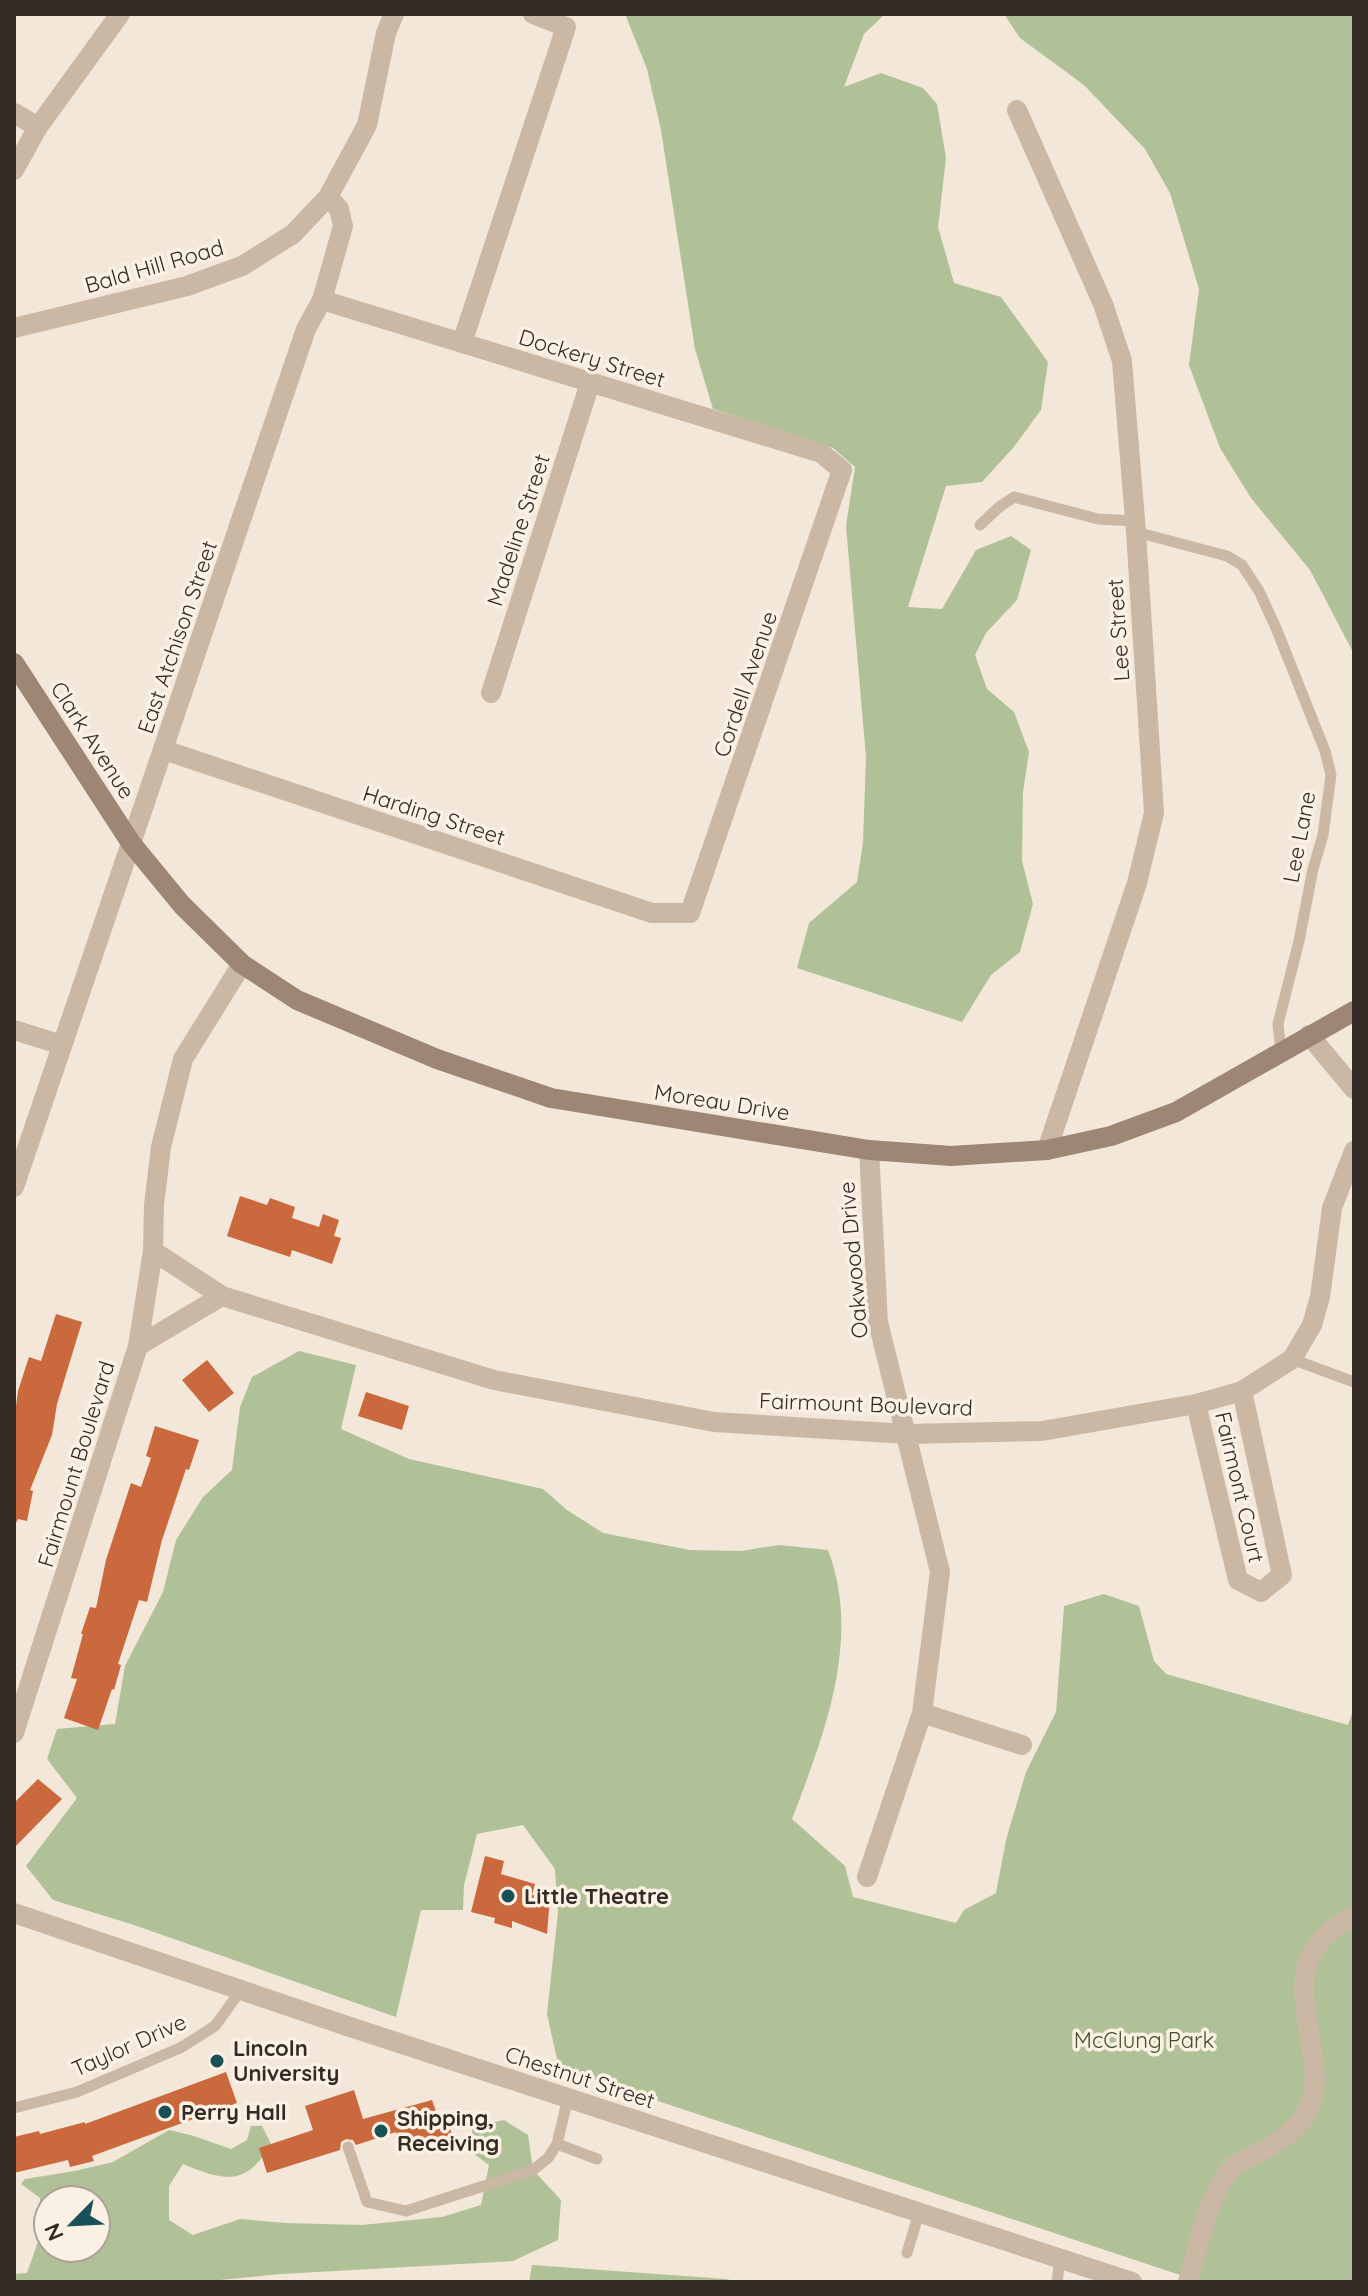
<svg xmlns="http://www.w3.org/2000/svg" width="1368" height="2296" viewBox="0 0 1368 2296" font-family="Quicksand,sans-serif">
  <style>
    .green { fill: #b0c197; fill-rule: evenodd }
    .building { fill: #ca693d }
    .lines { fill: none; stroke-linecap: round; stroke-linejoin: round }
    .service { stroke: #cab8a4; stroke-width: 11 }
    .minor { stroke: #cab8a4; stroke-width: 20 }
    .tertiary { stroke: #cab8a4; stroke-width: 20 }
    .secondary { stroke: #9e8675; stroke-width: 20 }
    .poi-dot { fill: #1a5058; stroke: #faf1e4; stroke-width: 3 }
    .labels { text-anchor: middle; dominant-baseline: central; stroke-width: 7; stroke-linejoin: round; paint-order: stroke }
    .street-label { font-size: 22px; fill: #352b26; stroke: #faf1e4 }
    .poi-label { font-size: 22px; font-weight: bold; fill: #352b26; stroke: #faf1e4; text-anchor: start }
    .park-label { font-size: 22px; fill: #415429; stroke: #faf1e4 }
  </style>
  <rect width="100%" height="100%" fill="#f2e7d8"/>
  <!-- green -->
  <path class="green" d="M625,14H885L864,34L844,87L881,73L923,88L937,104L946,158L938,227L954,283L1001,297L1048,362L1041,410L1013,448L982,482L946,486L908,607L942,609L976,550L1011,536L1031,550L1017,600L986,633L975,655L987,689L1014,712L1029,752L1023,792L1022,861L1033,904L1020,952L991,975L962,1022L797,968L809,923L857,882L863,842L866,757L846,526L855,467L833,448L713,409L695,349L661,130L647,69Z
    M1004,14H1354V654L1310,570L1251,498L1220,448L1189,365L1199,289L1170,193L1145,149L1084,85L1020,38Z
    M299,1351L356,1365L341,1429L409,1459L543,1489L567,1510L603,1533L690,1550L741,1551L779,1545L828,1550C862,1640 824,1735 792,1819L845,1866L853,1897L956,1923L964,1910L996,1893L1006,1840L1026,1772L1056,1712L1064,1606L1104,1594L1139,1606L1154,1661L1166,1674L1348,1725L1354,1707V2282H1201L559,2068L547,2014L558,1912L555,1869L523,1825L477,1834L464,1885L463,1910H421L396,2017L134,1925L53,1900L26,1866L77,1798L47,1759L57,1729L115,1724L125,1666L163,1592L176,1540L203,1497L232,1470L240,1407L252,1377Z
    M504,2120L528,2135L533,2170L561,2200L558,2240L513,2261L281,2274L199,2282H14V2274L27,2273L40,2236V2198L21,2184L25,2179L75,2171L113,2162L169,2130L194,2136L231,2149L247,2140L251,2126H262L271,2144C246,2187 224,2181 183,2164L169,2186V2220L193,2235L240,2219L285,2223L362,2225L442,2217L481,2205L489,2165L471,2152L472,2127ZM48,2200H96V2248H48Z
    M532,2265L726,2279L739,2282H529Z"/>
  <!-- building -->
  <path class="building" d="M240,1196L267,1205L270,1198L295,1207L292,1218L319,1227L323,1214L339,1220L334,1236L341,1238L332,1264L292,1250L290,1257L227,1236Z
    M56,1314L82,1322L57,1404L52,1435L30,1490L33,1491L27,1521L18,1519L14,1527V1421L18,1391L29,1357L41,1361Z
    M207,1360L234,1393L209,1412L182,1380Z
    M366,1392L409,1406L402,1430L358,1416Z
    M155,1426L199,1440L189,1470L186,1469L162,1540L147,1602L139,1600L118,1664L121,1665L114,1690L112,1689L98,1730L64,1718L77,1679L71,1678L83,1634H81L90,1607L96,1608L106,1560L131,1483L141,1487L151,1458L146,1456Z
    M38,1779L62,1799L14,1848V1803Z
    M485,1856L504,1861L501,1874L535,1884L532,1895L550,1897L547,1934L512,1921V1928L494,1923L495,1918L471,1912Z
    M226,2072L237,2103L92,2156L94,2161L70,2167L68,2160L14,2173V2137L39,2131L40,2134L85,2122V2124Z
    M354,2090L363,2119L432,2100L437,2114L446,2115L453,2138L419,2149L415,2137L399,2141L396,2132L356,2145L353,2140L346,2139L341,2142L340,2150L267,2173L259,2148L313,2130L305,2106Z"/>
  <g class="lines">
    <!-- service -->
    <path class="service" d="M980,525L998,508L1014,497L1098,519L1135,521
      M1136,532L1227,556L1242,565L1259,591L1276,628L1325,751L1331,775L1323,835L1313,869L1299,941L1278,1024L1281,1052
      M1292,1359L1354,1382
      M14,2108L77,2092L180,2048L215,2026L241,1990
      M557,2144L597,2159
      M348,2147L367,2202L406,2211L533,2170L548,2158L557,2144L568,2098
      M907,2253L919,2213
      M1057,2282L1060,2259"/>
    <!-- minor -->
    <path class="minor" d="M1017,110L1103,304L1122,361L1136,532L1154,813L1137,883L1047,1150
      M14,113L38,127
      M14,170L38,127L120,14
      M462,343L566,27L533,14
      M491,693L590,383
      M164,750L652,913H690L842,470L821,453L322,300
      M14,1030L62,1045
      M1309,1035L1354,1089
      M14,1187L306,329L322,300L343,226L339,209L328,197
      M153,1251L222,1296L494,1380L714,1422L908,1434L1042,1431L1196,1404L1242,1391L1292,1359L1312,1325L1320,1297L1332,1208L1354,1151
      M138,1346L222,1296
      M1196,1404L1238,1580L1261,1592L1282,1575L1242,1391
      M922,1713L1022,1745
      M14,1733L138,1346L153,1251L154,1205L161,1147L183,1059L242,964
      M867,1877L922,1713L940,1572L878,1322L869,1150
      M14,1913L347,2026L1132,2282
      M1188,2282C1198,2249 1208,2194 1231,2169C1236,2163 1245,2160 1252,2156C1281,2140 1305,2129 1313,2094C1317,2080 1314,2066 1312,2052C1303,1992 1289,1948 1354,1916"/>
    <!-- tertiary -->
    <path class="tertiary" d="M14,328L187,286L242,266L293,234L328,197L367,125L386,33L394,14"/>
    <!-- secondary -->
    <path class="secondary" d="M14,663L131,843L182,905L242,964L297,1000L437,1059L551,1098L869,1150L951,1156L1047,1150L1111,1136L1176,1112L1354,1011"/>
  </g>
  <!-- markers -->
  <g class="poi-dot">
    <circle cx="508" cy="1896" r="8"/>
    <circle cx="217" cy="2061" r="8"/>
    <circle cx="165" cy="2112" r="8"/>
    <circle cx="381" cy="2131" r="8"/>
  </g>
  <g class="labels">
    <!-- street labels -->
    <g class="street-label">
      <text transform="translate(154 266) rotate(-16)">Bald Hill Road</text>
      <text transform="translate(592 358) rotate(17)">Dockery Street</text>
      <text transform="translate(518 530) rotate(-72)">Madeline Street</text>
      <text transform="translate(1118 630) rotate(-94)">Lee Street</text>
      <text transform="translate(177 637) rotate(-71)">East Atchison Street</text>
      <text transform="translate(745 684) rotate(-71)">Cordell Avenue</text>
      <text transform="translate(93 740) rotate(57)">Clark Avenue</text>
      <text transform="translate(434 815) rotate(18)">Harding Street</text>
      <text transform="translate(1299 837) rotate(-79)">Lee Lane</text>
      <text transform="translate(722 1102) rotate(9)">Moreau Drive</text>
      <text transform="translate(853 1260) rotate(-95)">Oakwood Drive</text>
      <text transform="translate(866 1404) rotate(2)">Fairmount Boulevard</text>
      <text transform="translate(76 1464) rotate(-73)">Fairmount Boulevard</text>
      <text transform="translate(1240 1487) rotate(77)">Fairmont Court</text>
      <text transform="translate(129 2045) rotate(-24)">Taylor Drive</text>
      <text transform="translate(580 2077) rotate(18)">Chestnut Street</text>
    </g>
    <!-- poi labels -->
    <g class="poi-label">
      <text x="524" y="1896">Little Theatre</text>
      <text x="233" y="2048">Lincoln<tspan x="233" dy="25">University</tspan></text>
      <text x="181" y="2112">Perry Hall</text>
      <text x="397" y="2118">Shipping,<tspan x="397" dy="25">Receiving</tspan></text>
    </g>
    <!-- park labels -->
    <g class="park-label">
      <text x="1144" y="2040">McClung Park</text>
    </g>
  </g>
  <!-- border -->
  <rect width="1368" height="2296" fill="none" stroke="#352b26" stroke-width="32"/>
  <!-- north arrow -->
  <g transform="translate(72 2224) rotate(246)"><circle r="38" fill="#faf1e4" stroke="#aba298" stroke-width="2"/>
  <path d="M0-6L14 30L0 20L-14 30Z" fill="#1a5058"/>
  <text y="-12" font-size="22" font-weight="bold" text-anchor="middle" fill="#352b26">N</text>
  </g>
</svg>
